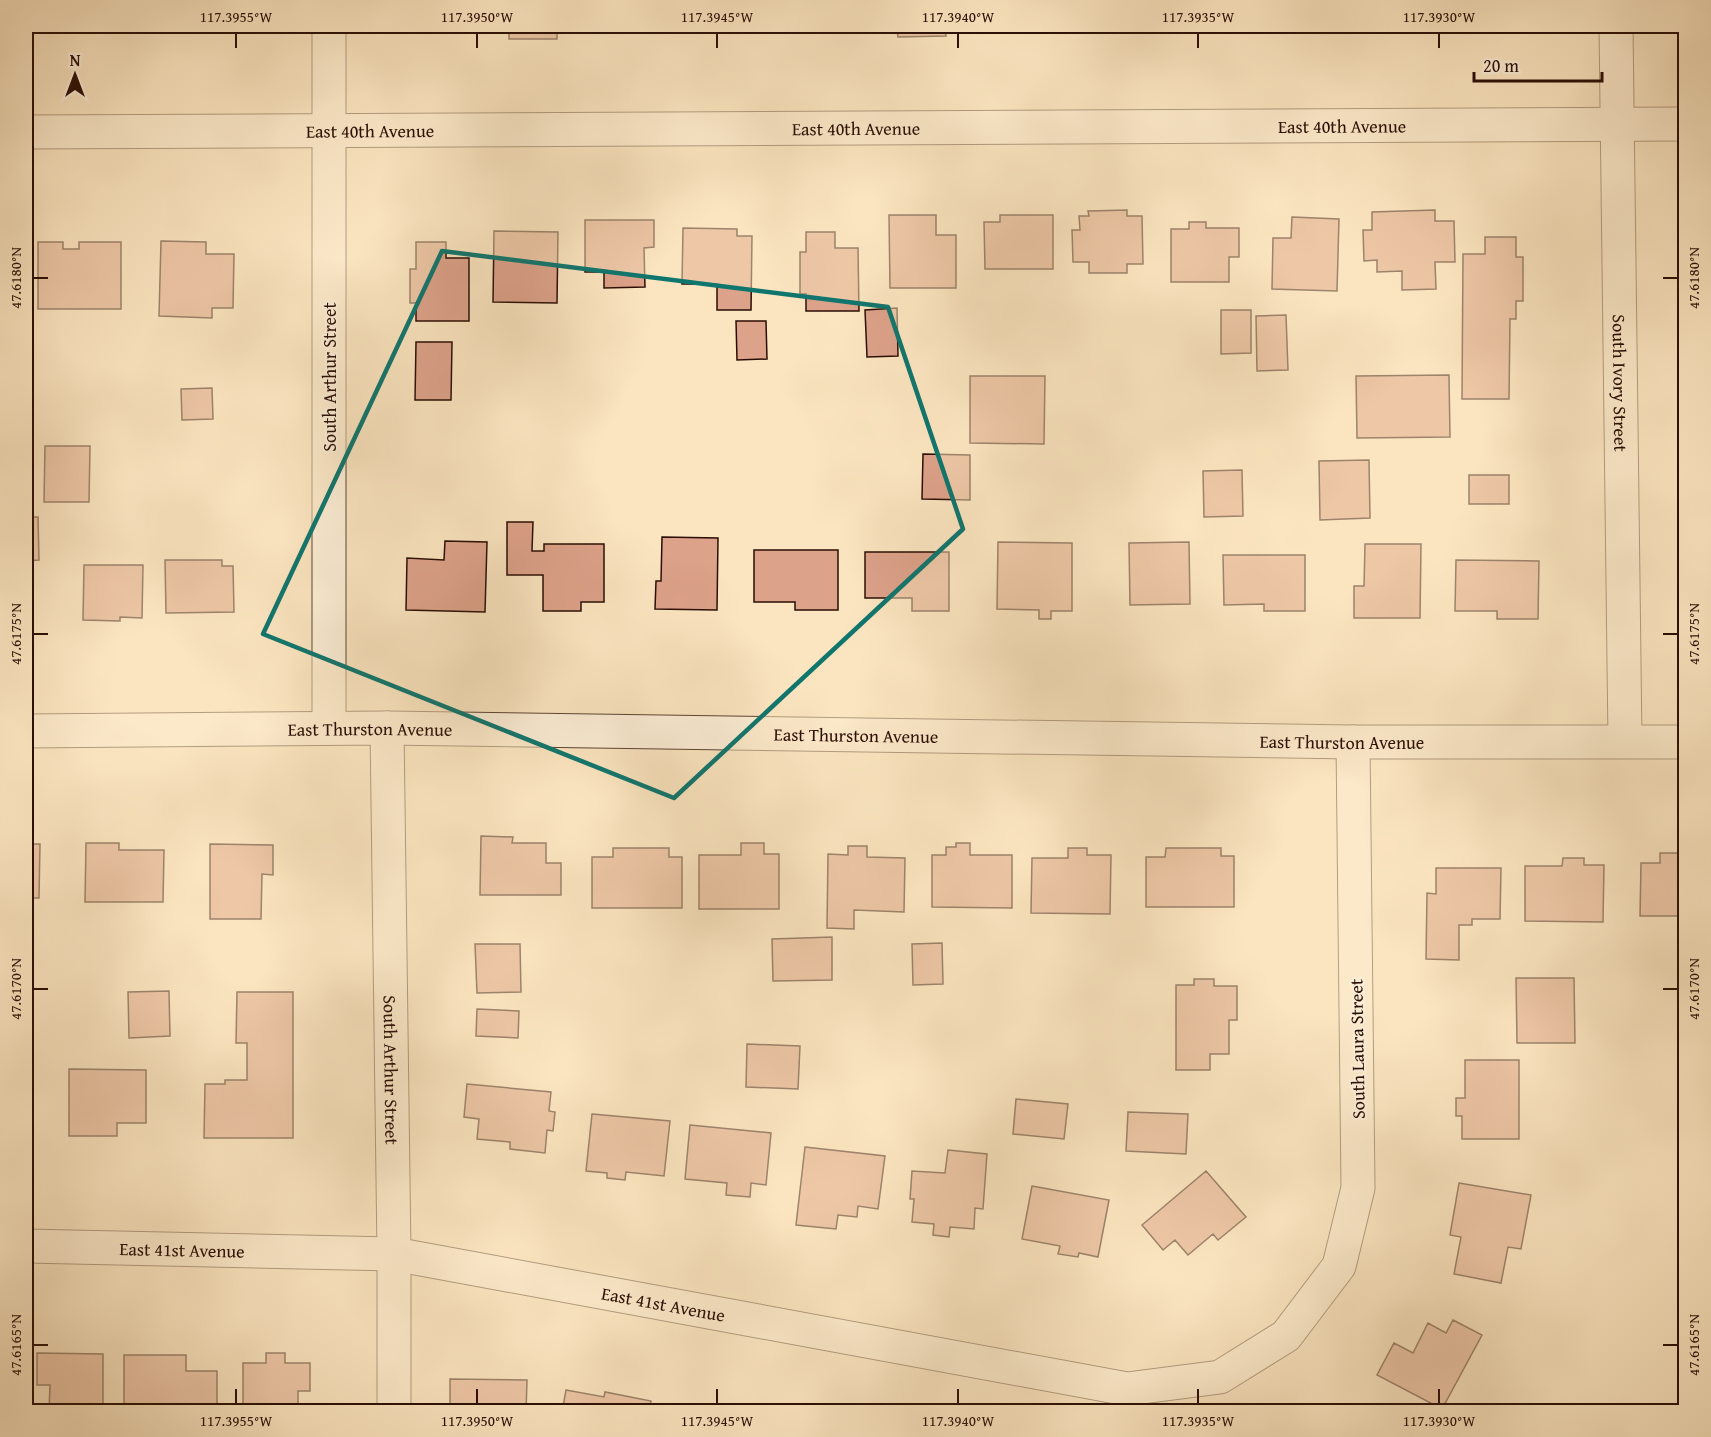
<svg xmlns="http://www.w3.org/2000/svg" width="1711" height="1437" viewBox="0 0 1711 1437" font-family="'Gentium Book Plus',serif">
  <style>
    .building { fill: #dda28a; stroke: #2a0e05; stroke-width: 1.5 }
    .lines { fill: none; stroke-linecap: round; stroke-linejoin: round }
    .street-casing { stroke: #5e4434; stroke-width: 35 }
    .street { stroke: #fceed6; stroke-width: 33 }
    .marked { fill: none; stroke: #0f766e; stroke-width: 4.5; stroke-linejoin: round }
    .ticks { fill: none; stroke: #2a0e05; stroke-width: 2 }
    .labels { text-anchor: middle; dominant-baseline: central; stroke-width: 4.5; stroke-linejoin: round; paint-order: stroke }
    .street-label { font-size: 18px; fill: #2a0e05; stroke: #fceed6 }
    .neatline { fill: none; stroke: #2a0e05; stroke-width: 2 }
    .ticks-label { font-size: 15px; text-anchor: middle; fill: #2a0e05 }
  </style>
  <rect width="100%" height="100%" fill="#fbe5c0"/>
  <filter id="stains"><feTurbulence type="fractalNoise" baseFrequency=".00333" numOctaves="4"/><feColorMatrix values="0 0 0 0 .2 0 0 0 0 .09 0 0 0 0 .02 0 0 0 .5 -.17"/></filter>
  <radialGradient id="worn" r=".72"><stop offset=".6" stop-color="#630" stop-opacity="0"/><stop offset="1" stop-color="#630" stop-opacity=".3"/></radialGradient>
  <!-- building -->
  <path class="building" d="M509,26H557V39H509Z
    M609,26H640V28L609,29Z
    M882,26H945L946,36L898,37L897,31L883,32Z
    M971,26H1027V28H971Z
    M1127,210V216H1142L1143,264H1127V273H1089V262H1073L1072,230H1080L1079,216H1089L1088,211Z
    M1435,210V221H1454L1455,262H1435L1436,289L1402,290V271L1377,272V260L1364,261L1363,230H1372V212Z
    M889,215H936V235H956V288H890Z
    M1000,215H1053V269H985L984,222H1000Z
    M1292,217L1339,219L1337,291L1272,289L1273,238H1291Z
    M585,220H654V247L644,248L645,287L604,288V272H585Z
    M1189,222H1206V228H1239V257H1229V282H1171V229H1189Z
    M683,228L737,229V236H752L751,310H717V284H682Z
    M494,231L558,232L557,303L493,302Z
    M806,232H835V248H858L859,311H806V294H800V252H806Z
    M1485,237H1516V257H1523V301H1516V319H1510L1509,399H1462L1463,254H1485Z
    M161,241L206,242V254H234L233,308H212V318L159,316Z
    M38,242H63V249H79V242H121V309H38Z
    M416,242H446V258H469V321H416V303H410V269H416Z
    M897,308L898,356L867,357L865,310Z
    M1221,310H1251V353L1221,354Z
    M1286,315L1288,370L1257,371L1256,316Z
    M736,321H766L767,359L737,360Z
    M416,342H452L451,400H415Z
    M1449,375L1450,437L1357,438L1356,376Z
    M970,376H1045L1044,444L970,443Z
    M212,388L213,419L182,420L181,389Z
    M45,446H90L89,502H44Z
    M923,454L970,455V500L922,499Z
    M1369,460L1370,518L1320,520L1319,461Z
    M1242,470L1243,516L1204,517L1203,471Z
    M1469,475H1509V504H1469Z
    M26,517H38L39,560L26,561Z
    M507,522H533L532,551H544V544H604V602H581V611H543V575H507Z
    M662,537L718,538L717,610L655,609L656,581H661Z
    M445,541L487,542L485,612L406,610L407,558L444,560Z
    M998,542L1072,543V611H1051V619H1039V610L997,609Z
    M1189,542L1190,604L1130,605L1129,543Z
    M1365,544H1421L1420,618H1354V586H1364Z
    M754,550H838V610H795V602H754Z
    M865,552H949V611H912V598H865Z
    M1223,555H1305V611H1264V604L1224,605Z
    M165,560H222V566H233L234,612L166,613Z
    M1456,560L1539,561L1538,619H1497V611H1455Z
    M84,565H143L142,618L120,617V621L83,620Z
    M481,836L513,837L512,843H546V863H561V895H480Z
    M86,843H119V850H164L163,902H85Z
    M741,843H764V854H779V909H699V855H741Z
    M956,843H970V855H1012V908L932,907V855H946V847H956Z
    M26,844H40L39,898H26Z
    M210,844L273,845V875L262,874L261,919H210Z
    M848,846H867V857L905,858L904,912L854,910V929L827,928L828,854L848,855Z
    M613,848H669V857H682V908H592V857H613Z
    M1068,848H1087V855H1111L1110,914L1031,913L1032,858H1068Z
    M1166,848H1221V856H1234V907H1146V857H1165Z
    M1660,853H1681V863H1686V916H1640L1641,863H1660Z
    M1563,858H1584V865H1604L1603,922L1525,921V866H1562Z
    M1436,868H1501L1500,919H1472V925H1459V960L1426,959L1427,893L1436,894Z
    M832,937V980L773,981L772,939Z
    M942,943L943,984L913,985L912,944Z
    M475,944H520L521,992L477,993Z
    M1516,978H1574L1575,1043H1517Z
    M1194,979H1214V986H1237V1020H1229V1054H1210V1070H1176V985H1194Z
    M169,991L170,1036L129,1038L128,992Z
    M237,992H293V1138H204L205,1084H225V1080H247V1043H236Z
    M477,1009L519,1011L518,1038L476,1036Z
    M747,1044L800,1046L798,1089L746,1087Z
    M1465,1060H1519V1139H1462V1116H1456V1098H1465Z
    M69,1069L146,1070V1123H117V1136H69Z
    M467,1084L551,1092L549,1111L555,1112L553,1131L547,1130L545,1153L510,1149V1142L477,1139L479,1119L464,1117Z
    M1016,1099L1068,1104L1064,1139L1013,1134Z
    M1128,1112L1188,1114L1186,1154L1126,1151Z
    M592,1114L670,1121L664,1176L626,1172L625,1180L607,1178V1173L586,1171Z
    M690,1125L771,1133L766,1185L751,1183L750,1197L726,1195L727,1183L685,1179Z
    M805,1147L885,1156L878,1209L858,1206L857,1217L838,1215L836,1229L796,1225Z
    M948,1150L987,1154L983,1209L975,1208L974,1229L950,1227L949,1237L933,1235L934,1224L912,1222L914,1199H910L912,1171L945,1173Z
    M1206,1171L1246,1217L1218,1240L1213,1234L1188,1255L1175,1240L1163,1250L1142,1225Z
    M1459,1183L1531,1195L1521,1249L1508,1247L1501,1283L1454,1274L1461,1237L1450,1235Z
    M1032,1186L1109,1200L1098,1257L1079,1253L1078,1257L1058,1254L1060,1246L1022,1239Z
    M1453,1320L1482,1335L1442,1409L1377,1375L1394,1343L1413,1353L1428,1323L1446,1333Z
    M37,1353L103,1354V1412H49L50,1385H37Z
    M266,1353H285V1363H310V1391H298V1412H243V1363H266Z
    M124,1355H186V1371H217V1412H124Z
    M450,1379L527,1380L526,1412H450Z
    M566,1390L604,1397L605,1392L651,1401L649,1412H562Z"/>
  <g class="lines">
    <!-- street casing -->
    <g class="street-casing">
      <g id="street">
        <path d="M329,26V728"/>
        <path id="s1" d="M1616,26L1625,741"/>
        <path id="s2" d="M26,132L1686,124"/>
        <path id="s3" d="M387,728L394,1254V1412"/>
        <path id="s4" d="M26,731L387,728L1353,742H1686"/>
        <path id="s5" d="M26,1246L394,1254L1127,1389L1220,1377L1286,1336L1339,1266L1358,1188L1353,742"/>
      </g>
    </g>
    <!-- street -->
    <use href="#street" class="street"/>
  </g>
  <!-- marked area -->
  <path d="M0 0H1711V1437H0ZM442,251L888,307L963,529L674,798L263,634Z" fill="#fbe5c0" fill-opacity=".55" fill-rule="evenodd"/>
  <path class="marked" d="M442,251L888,307L963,529L674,798L263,634Z"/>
  <!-- ticks -->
  <path class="ticks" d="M236,33V48M477,33V48M717,33V48M958,33V48M1198,33V48M1439,33V48M33,278H48M1663,278H1678M33,634H48M1663,634H1678M33,989H48M1663,989H1678M33,1345H48M1663,1345H1678M236,1389V1404M477,1389V1404M717,1389V1404M958,1389V1404M1198,1389V1404M1439,1389V1404"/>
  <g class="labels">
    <!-- street labels -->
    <g class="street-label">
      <text stroke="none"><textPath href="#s2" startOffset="1316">East 40th Avenue</textPath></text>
      <text stroke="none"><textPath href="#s2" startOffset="830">East 40th Avenue</textPath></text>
      <text stroke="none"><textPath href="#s2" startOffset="344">East 40th Avenue</textPath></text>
      <text transform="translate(329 377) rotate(-90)">South Arthur Street</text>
      <text stroke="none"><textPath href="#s1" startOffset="357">South Ivory Street</textPath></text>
      <text stroke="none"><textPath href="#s4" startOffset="344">East Thurston Avenue</textPath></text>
      <text stroke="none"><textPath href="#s4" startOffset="830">East Thurston Avenue</textPath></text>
      <text stroke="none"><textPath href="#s4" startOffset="1316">East Thurston Avenue</textPath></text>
      <text transform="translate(1357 1049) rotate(-91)">South Laura Street</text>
      <text stroke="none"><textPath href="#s3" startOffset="342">South Arthur Street</textPath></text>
      <text stroke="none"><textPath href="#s5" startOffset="156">East 41st Avenue</textPath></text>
      <text stroke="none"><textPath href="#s5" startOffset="642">East 41st Avenue</textPath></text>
    </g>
  </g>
  <!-- margin -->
  <rect width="1711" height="1437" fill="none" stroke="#fbe5c0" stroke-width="66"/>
  <!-- north arrow -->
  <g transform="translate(75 75)" stroke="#fceed6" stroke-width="4.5" paint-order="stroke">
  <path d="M0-4.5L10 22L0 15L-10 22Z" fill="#2a0e05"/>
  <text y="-9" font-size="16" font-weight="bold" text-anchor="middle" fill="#2a0e05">N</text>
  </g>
  <!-- scale -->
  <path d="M1474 72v9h128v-9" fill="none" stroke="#2a0e05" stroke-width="3"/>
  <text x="1483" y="72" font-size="18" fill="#2a0e05" stroke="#fceed6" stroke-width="4.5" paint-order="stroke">20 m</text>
  <rect x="33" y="33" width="1645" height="1371" class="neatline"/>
  <g class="ticks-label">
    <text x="236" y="22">117.3955°W</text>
    <text x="477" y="22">117.3950°W</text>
    <text x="717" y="22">117.3945°W</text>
    <text x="958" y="22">117.3940°W</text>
    <text x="1198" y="22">117.3935°W</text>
    <text x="1439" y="22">117.3930°W</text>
    <text transform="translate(16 278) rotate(-90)" y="5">47.6180°N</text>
    <text transform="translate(1694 278) rotate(-90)" y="5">47.6180°N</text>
    <text transform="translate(16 634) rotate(-90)" y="5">47.6175°N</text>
    <text transform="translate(1694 634) rotate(-90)" y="5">47.6175°N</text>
    <text transform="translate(16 989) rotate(-90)" y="5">47.6170°N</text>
    <text transform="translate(1694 989) rotate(-90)" y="5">47.6170°N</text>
    <text transform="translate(16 1345) rotate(-90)" y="5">47.6165°N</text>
    <text transform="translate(1694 1345) rotate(-90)" y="5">47.6165°N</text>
    <text x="236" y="1426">117.3955°W</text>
    <text x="477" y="1426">117.3950°W</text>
    <text x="717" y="1426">117.3945°W</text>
    <text x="958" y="1426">117.3940°W</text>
    <text x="1198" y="1426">117.3935°W</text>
    <text x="1439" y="1426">117.3930°W</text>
  </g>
  <rect width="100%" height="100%" filter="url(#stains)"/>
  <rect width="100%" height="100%" fill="url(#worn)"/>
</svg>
